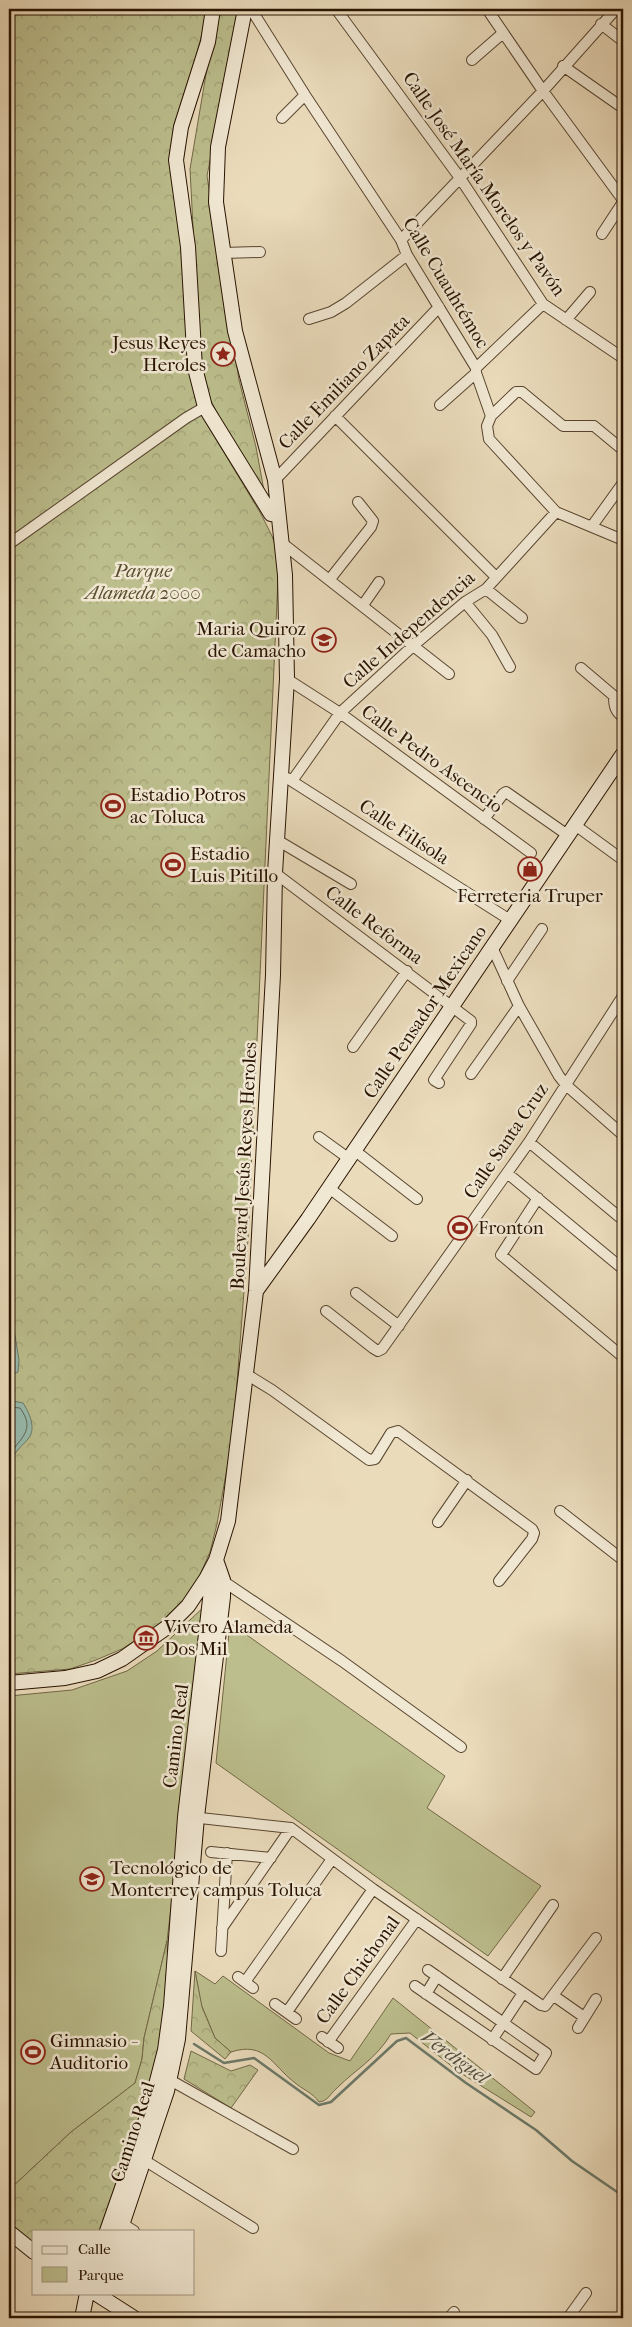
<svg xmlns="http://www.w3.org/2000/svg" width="632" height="2327" viewBox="0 0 632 2327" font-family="'IM FELL French Canon',serif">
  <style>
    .green { fill: #bcbe8d; stroke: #726846 }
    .forest { fill: url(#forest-crowns); stroke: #726846 }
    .water { fill: #98bbae; stroke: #6b7868 }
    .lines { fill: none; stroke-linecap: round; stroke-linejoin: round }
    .shore { stroke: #606757; stroke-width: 1 }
    .stream { stroke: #6b7868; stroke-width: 2.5 }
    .street-casing { stroke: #58452f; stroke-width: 12 }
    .secondary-casing { stroke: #281300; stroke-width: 16 }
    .street { stroke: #f1e8d3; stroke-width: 10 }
    .secondary { stroke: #f1e8d3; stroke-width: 14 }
    .labels { text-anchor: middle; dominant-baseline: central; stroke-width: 5; stroke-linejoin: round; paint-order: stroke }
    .street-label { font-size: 19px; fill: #281300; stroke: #f1e8d3 }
    .poi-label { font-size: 19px; fill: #281300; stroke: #f1e8d3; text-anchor: start }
    .park-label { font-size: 19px; font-style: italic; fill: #5c4f31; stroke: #f1e8d3 }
    .water-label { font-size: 20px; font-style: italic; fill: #4f4e3d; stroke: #f1e8d3 }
  </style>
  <defs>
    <pattern id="forest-crowns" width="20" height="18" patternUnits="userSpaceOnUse" patternTransform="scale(1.25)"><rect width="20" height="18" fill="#bcbe8d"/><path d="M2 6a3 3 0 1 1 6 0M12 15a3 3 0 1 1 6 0" fill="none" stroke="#a2a278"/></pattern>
  </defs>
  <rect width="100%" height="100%" fill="#eadbbb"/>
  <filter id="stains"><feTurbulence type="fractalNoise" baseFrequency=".004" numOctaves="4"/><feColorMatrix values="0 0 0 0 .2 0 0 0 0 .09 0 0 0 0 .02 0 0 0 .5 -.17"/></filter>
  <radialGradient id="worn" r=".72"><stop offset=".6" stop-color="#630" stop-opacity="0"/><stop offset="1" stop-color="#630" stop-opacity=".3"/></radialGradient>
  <!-- green -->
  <path class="green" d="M207,1604L167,1941L144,2038L142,2059L135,2083L71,2132L9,2190V1696L72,1690L127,1671L157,1651Z
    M230,1623L445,1776L427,1808L541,1886L488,1956L216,1763Z
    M195,1971L215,1984L223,1976L329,2053L350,2061L393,1998L535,2112L531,2117L459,2072L410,2033L391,2034C375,2060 357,2068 337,2088C330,2094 328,2101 319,2102C312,2092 303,2090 294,2082C272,2065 265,2041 231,2052L215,2038L201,2004Z"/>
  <!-- forest -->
  <path class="forest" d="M9,9H206L203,30L171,150L188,270L189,361L205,421L261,514L272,536L279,557L248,1239L233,1435L217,1524L210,1552L199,1577L184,1599L156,1627L122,1649L96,1660L70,1669L9,1674Z
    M217,9H239L207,176L239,380L256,447L265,496L233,444L208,395L199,343L190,169Z
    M167,1941C174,2042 134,2137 101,2231H34V2243C6,2223 9,2223 9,2190L71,2132L135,2083L142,2059L144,2038Z
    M195,1971L202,2007L215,2038L231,2052L225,2059L191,2031Z
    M191,2051L231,2071L250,2065L258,2070L231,2108L184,2079Z"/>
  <!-- water -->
  <path class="water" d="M9,1298L19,1360L18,1372L9,1376Z
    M13,1401L23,1403C29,1412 37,1429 28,1439C23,1445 16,1450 13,1458C11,1467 15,1469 9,1480V1402Z"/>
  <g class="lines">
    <!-- shore -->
    <path class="shore" d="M9,1407L20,1408C37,1431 19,1438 9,1456"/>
    <!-- stream -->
    <path class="stream" d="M194,2044L224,2063L254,2058L319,2105L331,2102L397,2041L406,2038L466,2083L536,2130L572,2161L623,2196"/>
    <!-- street casing -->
    <g class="street-casing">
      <path id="street" d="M251,9L305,95L401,240L407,255L476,368V373L491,416L487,426L489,439L556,512L623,540
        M336,9L460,178L543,304L623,358
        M487,9L543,91L623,200
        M601,24L623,41
        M472,60L503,33
        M563,66L623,108
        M282,118L305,95
        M602,234L623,202
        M401,240L543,91L616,9
        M223,253L260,252
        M309,319L331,312L346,303L407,255
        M566,320L590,292
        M476,368L543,304
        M440,405L476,373
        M335,416L496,577
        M491,416L516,392H522L563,426H594L623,450
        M275,480L439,307
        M592,526L623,483
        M282,543L449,674
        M9,544L186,418L205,407
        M330,579L371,527L373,521L358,502
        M486,589L522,618
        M465,602L492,635L510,667
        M363,605L379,582
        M581,668L614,696C614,706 615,711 623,717
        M287,679L340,713L531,853
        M287,778L510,920
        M292,781L340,713L414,645L465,602L486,589L556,512
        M484,819L503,794L506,792L569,836
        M575,825L623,860
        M277,840L351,884
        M275,873L471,1021V1024L434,1080L439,1083
        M492,947L519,1006L559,1076L566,1085L623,1135
        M507,981L542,929
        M353,1047L407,971
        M471,1074L519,1006
        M319,1137L348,1158
        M529,1142L623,1220
        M354,1150L417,1199
        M507,1173L623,1269
        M329,1188L392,1236
        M538,1198L501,1255L623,1357
        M356,1293L399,1326
        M326,1311L373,1348L378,1351L382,1349L529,1142L623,996
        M246,1374L272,1390L369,1460L375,1459L391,1433L398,1431L532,1529L534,1533L532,1539L499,1581
        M560,1511L623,1560
        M438,1522L467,1480
        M220,1579L342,1661L461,1747
        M191,1817L291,1828L373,1889L541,2005L545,2006L596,1938
        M211,1852L271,1858
        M222,1928L291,1828
        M221,1951L227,1853
        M238,1977L253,1988
        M502,1979L553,1905
        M245,1982L332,1859
        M415,1986L536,2069L546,2053L428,1970
        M426,1994L437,1976
        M554,1996L584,2017
        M275,2004L296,2019
        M287,2012L373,1889
        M578,2028L596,1999
        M322,2037L338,2048
        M492,2040L523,1993
        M328,2042L417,1919
        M170,2080L293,2149
        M144,2160L253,2228
        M123,2224L134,2231
        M449,2318L454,2312
        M568,2318L586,2293"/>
    </g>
    <!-- secondary casing -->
    <g class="secondary-casing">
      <path id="secondary" d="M213,9L208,42L181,127L176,160L188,247L195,368L205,407L271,514L278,515
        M256,1291L308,1219L623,754
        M9,1683L65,1678L97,1671L122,1659L166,1628L188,1606L206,1579L216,1560L228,1521L256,1291L273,975L275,873L287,679L285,575L275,480L235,331L216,202L218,147L245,9
        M107,2231L150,2108L165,2050L171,2006L185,1817L213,1573
        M120,2231L167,2091L178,2039L197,1817L223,1597V1580L216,1560
        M9,2232L34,2252
        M95,2293L134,2318
        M82,2318L87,2293"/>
    </g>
    <!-- street -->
    <use href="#street" class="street"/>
    <!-- secondary -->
    <use href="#secondary" class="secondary"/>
  </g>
  <!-- icons -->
  <defs>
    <g id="sight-ring" transform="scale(1.25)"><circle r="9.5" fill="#f1e8d3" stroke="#8f2418" stroke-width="1.5"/><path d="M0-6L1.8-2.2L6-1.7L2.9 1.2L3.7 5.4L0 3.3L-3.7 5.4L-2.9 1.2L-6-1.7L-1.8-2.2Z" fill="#8f2418"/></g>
    <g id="school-ring" transform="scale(1.25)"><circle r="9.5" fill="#f1e8d3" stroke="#8f2418" stroke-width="1.5"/><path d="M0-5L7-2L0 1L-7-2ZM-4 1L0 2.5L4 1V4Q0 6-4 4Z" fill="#8f2418"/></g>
    <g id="stadium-ring" transform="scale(1.25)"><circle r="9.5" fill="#f1e8d3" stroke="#8f2418" stroke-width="1.5"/><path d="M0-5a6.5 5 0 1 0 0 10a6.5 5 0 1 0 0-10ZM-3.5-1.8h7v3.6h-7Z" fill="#8f2418"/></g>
    <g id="shop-ring" transform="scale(1.25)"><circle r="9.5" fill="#f1e8d3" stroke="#8f2418" stroke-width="1.5"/><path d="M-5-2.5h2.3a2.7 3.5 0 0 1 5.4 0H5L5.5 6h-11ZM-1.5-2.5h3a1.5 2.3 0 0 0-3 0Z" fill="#8f2418"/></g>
    <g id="museum-ring" transform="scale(1.25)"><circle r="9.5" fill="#f1e8d3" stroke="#8f2418" stroke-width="1.5"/><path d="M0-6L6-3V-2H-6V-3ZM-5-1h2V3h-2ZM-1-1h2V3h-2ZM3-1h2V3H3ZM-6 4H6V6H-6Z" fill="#8f2418"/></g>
    <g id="university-ring" transform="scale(1.25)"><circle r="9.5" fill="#f1e8d3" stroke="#8f2418" stroke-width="1.5"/><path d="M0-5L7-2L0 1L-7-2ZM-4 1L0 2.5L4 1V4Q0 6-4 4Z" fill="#8f2418"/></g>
  </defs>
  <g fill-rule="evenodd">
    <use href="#sight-ring" x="223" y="354"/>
    <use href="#school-ring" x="324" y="640"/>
    <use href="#stadium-ring" x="113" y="806"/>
    <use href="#stadium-ring" x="173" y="865"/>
    <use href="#shop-ring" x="530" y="869"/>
    <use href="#stadium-ring" x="460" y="1228"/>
    <use href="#museum-ring" x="146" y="1638"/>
    <use href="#university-ring" x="92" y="1879"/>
    <use href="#stadium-ring" x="33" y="2052"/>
  </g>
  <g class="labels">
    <!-- street labels -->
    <g class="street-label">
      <text transform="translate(484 184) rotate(55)">Calle José María Morelos y Pavón</text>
      <text transform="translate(446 283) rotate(59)">Calle Cuauhtémoc</text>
      <text transform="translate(344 382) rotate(-46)">Calle Emiliano Zapata</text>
      <text transform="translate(409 630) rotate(-41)">Calle Independencia</text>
      <text transform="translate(432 759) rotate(36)">Calle Pedro Ascencio</text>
      <text transform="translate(404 832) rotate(33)">Calle Filísola</text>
      <text transform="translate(374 925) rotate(37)">Calle Reforma</text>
      <text transform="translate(425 1012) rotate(-56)">Calle Pensador Mexicano</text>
      <text transform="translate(506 1141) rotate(-56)">Calle Santa Cruz</text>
      <text transform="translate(244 1166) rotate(-87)">Boulevard Jesús Reyes Heroles</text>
      <text transform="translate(176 1736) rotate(-83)">Camino Real</text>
      <text transform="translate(358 1970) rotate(-54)">Calle Chichonal</text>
      <text transform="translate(133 2132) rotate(-72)">Camino Real</text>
    </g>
    <!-- poi labels -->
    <g class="poi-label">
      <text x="206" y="343" text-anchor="end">Jesus Reyes<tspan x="206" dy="22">Heroles</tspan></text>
      <text x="306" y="629" text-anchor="end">Maria Quiroz<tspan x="306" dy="22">de Camacho</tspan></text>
      <text x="130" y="795">Estadio Potros<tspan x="130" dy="22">ac Toluca</tspan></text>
      <text x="190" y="854">Estadio<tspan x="190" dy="22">Luis Pitillo</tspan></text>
      <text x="530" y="896" text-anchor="middle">Ferreteria Truper</text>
      <text x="478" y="1228">Fronton</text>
      <text x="164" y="1627">Vivero Alameda<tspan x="164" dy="22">Dos Mil</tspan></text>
      <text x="110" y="1868">Tecnológico de<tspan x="110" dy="22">Monterrey campus Toluca</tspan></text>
      <text x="50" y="2041">Gimnasio -<tspan x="50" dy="22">Auditorio</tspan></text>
    </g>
    <!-- park labels -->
    <g class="park-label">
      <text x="143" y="571">Parque<tspan x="143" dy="22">Alameda 2000</tspan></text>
    </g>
    <!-- water labels -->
    <g class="water-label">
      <text transform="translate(455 2057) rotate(36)">Verdiguel</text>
    </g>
  </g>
  <!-- margin -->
  <rect width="632" height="2327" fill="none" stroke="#eadbbb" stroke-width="30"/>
  <rect x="10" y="10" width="612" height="2307" fill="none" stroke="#281300" stroke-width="2.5"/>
  <rect x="15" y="15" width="602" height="2297" fill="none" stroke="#281300"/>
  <!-- legend -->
  <rect x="32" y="2230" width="162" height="65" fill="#f1e8d3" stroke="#a1937f"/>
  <rect x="42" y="2246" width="25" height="8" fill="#f1e8d3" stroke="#a1937f"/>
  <text x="78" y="2254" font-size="15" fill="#281300">Calle</text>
  <rect x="42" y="2267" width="25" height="15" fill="#bcbe8d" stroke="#a1937f"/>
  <text x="78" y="2280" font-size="15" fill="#281300">Parque</text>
  <rect width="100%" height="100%" filter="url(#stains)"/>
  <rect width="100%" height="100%" fill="url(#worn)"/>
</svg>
